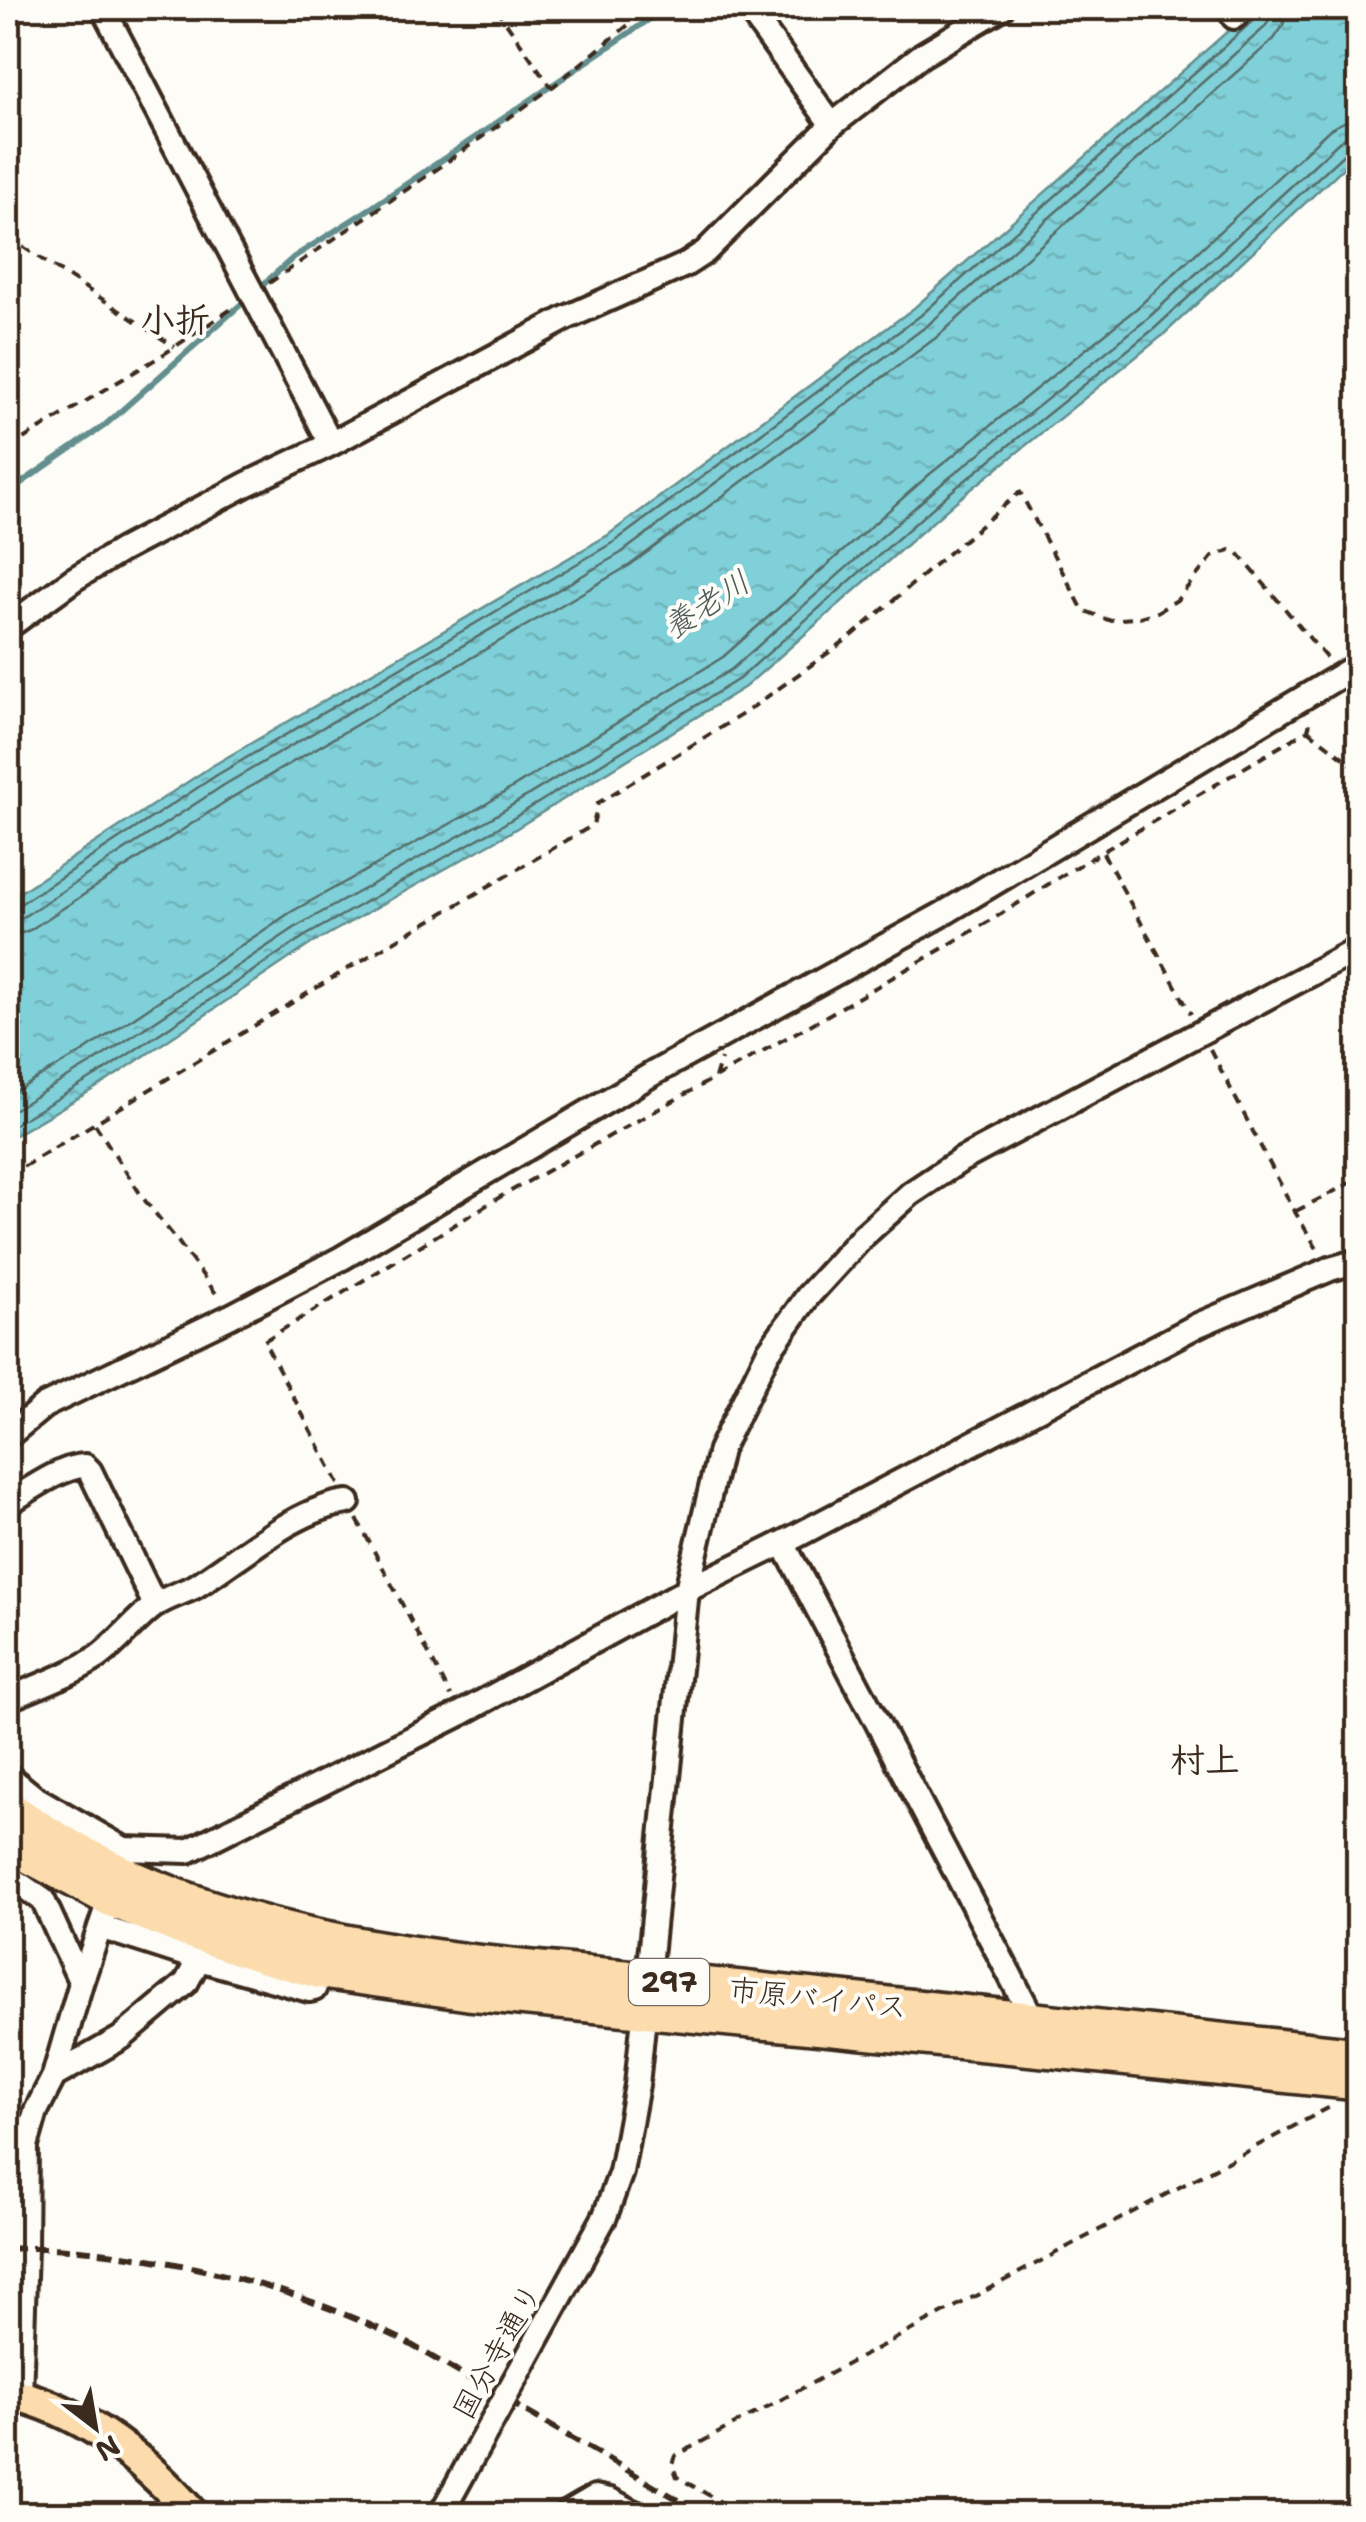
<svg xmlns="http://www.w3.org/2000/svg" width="1366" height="2522" viewBox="0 0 1366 2522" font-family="'Shantell Sans','Klee One',sans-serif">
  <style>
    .water { fill: url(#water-ripples); stroke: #648e8e; stroke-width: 2.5 }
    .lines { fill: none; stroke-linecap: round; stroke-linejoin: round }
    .shore { stroke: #566c68; stroke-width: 2.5 }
    .stream { stroke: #648e8e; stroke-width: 6 }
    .minor-casing { stroke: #3b2a1e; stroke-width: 30 }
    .major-casing { stroke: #3b2a1e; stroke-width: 38 }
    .highway-casing { stroke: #3b2a1e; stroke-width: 42 }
    .path { stroke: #3b2a1e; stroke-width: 4; stroke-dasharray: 10 8; stroke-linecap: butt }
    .minor { stroke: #fdfcf7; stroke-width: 22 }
    .major { stroke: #fcdcac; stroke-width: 30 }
    .highway { stroke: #fcdcac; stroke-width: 35 }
    .rail { stroke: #3b2a1e; stroke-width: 6; stroke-dasharray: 15 8; stroke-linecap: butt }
    .minor-bridge-casing { stroke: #3b2a1e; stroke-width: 30; stroke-linecap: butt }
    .minor-bridge { stroke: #fdfcf7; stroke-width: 22 }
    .labels { text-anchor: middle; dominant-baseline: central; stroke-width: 8; stroke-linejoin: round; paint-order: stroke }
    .shield { fill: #fdfcf7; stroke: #75695f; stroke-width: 2.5 }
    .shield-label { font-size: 28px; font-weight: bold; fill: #3b2a1e }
    .street-label { font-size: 30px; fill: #3b2a1e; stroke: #fdfcf7 }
    .water-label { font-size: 32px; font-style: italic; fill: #4f5c56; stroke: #fdfcf7 }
    .quarter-label { font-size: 35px; font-weight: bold; fill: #3b2a1e; stroke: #fdfcf7 }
  </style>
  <defs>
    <pattern id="water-ripples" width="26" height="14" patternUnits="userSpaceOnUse" patternTransform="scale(2.5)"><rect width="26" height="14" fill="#7fd0d8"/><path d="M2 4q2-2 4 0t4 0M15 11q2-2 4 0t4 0" fill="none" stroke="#6fb3b9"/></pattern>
  </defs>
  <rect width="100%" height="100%" fill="#fdfcf7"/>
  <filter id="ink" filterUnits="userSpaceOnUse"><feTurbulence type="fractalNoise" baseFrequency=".01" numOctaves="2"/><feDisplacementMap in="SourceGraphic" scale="20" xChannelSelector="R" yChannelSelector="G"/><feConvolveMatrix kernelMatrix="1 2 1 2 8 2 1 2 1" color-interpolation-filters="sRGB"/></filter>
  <g filter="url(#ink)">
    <!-- water -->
    <path class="water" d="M1254,8H1358V154L1162,336L954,503L745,687L504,836L311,944L104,1083L8,1139V900L212,766L608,535L914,308Z"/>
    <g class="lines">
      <!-- shore -->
      <path class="shore" d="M8,908L17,906L217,775L614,542L920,316L1255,19L1259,8
        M8,920L23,917L224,785L621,553L928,325L1264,28L1271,18L1272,8
        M8,935L19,934L30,930L231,798L630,565L937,337L1274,39L1283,26L1287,8
        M8,1096L84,1051L291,912L486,804L723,657L930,474L1137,308L1330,129L1344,122L1358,120
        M8,1113L92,1063L299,925L493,817L732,669L939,486L1147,319L1340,141L1348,136L1358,135
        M8,1128L99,1074L305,936L499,827L739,679L947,495L1155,328L1347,151L1358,147"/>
      <!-- stream -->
      <path class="stream" d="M257,290L294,257L374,206L666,8
        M8,492L104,426L247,299"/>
      <!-- minor casing -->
      <g class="minor-casing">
        <path id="minor" d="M103,8L331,444
          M748,8L832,125
          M1234,17L1244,8
          M8,627L74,579L122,550L247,484L331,444L566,318L685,265L705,252L832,125L922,55L1001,8
          M8,1436L44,1406L231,1316L342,1258L654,1073L941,915L1358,665
          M8,1503C28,1491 62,1466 85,1466L90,1471L155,1605
          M783,1543L1034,2021
          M8,1699C38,1686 70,1675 98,1657C119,1642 134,1621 154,1606C166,1597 183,1593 196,1586C241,1558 296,1508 348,1502
          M8,1776L34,1797L124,1849L188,1851L460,1714L687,1590L783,1543L1198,1325L1330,1269L1358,1261
          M8,1876L43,1900L81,1983
          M100,1927L199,1959L309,1990L314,1989L322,1971
          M54,2076L121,2038L186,1983L199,1959
          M605,2216L621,2172L637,2085L687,1590L720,1450L768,1352L808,1296L863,1236L910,1194L961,1160L1358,949
          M20,2396L25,2248L26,2146L36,2111L54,2076L81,1983L110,1898
          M566,2514L595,2497L610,2500L637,2514"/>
      </g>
      <!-- major casing -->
      <g class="major-casing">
        <path id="major" d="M8,2393C82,2410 143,2457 192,2514"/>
      </g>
      <!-- highway casing -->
      <g class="highway-casing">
        <path id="highway" d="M8,1808C223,1961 488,1962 741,1989C947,2011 1153,2034 1358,2056
          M8,1841L20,1850L110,1898L191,1931L260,1954L322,1971L468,1992L1055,2050L1358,2082"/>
      </g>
      <!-- path -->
      <path class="path" d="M496,8L551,87
        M8,237L175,347
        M269,283L437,169L555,85L649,8
        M8,448L161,356L236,306
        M1308,730L1358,769
        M1103,853L1191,1014
        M1210,1049L1295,1212L1319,1252
        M715,1078L721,1059
        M95,1124L143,1198L176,1239L220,1299
        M8,1176L349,968L593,825L598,803L746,712L853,635L1020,492L1083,610L1108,620L1136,618L1157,612L1177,600L1212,557L1230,550L1238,553L1328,660
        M1296,1211L1358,1179
        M1347,1287L1358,1303
        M339,1484L264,1341L500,1197L835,1011L993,919L1063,875L1308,730L1312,716
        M357,1519L451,1696
        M742,2514L677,2477L672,2464L675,2456L1330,2107"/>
      <!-- minor -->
      <use href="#minor" class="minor"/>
      <!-- major -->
      <use href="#major" class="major"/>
      <!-- highway -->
      <use href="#highway" class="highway"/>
      <!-- rail -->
      <path class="rail" d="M8,2249C49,2246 89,2250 130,2256C229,2271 311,2297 401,2339L703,2514"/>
      <!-- minor-bridge casing -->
      <g class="minor-bridge-casing">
        <path id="minor-bridge" d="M441,2514L605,2216"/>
      </g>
      <!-- minor-bridge -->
      <use href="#minor-bridge" class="minor-bridge"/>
    </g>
  </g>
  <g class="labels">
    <!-- shield labels -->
    <rect class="shield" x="629" y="1959" width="80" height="46" rx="8"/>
    <g class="shield-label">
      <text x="669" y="1982">297</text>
    </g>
    <!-- street labels -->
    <g class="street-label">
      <text transform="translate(818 1998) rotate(6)">市原バイパス</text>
      <text transform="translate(497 2351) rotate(-61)">国分寺通り</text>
    </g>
    <!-- water labels -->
    <g class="water-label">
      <text transform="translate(706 604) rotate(-33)">養老川</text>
    </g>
    <!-- quarter labels -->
    <g class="quarter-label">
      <text x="175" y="319">小折</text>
      <text x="1205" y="1759">村上</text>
    </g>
  </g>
  <!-- margin -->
  <rect width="1366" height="2522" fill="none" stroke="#fdfcf7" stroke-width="40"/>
  <rect x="20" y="20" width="1326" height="2482" fill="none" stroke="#3b2a1e" stroke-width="4" filter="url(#ink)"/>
  <!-- north arrow -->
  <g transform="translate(95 2427) rotate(149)" stroke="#fdfcf7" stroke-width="8" paint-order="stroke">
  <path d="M0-8L18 38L0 25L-18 38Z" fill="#3b2a1e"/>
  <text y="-15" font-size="28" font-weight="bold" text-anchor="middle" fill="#3b2a1e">N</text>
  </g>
</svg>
